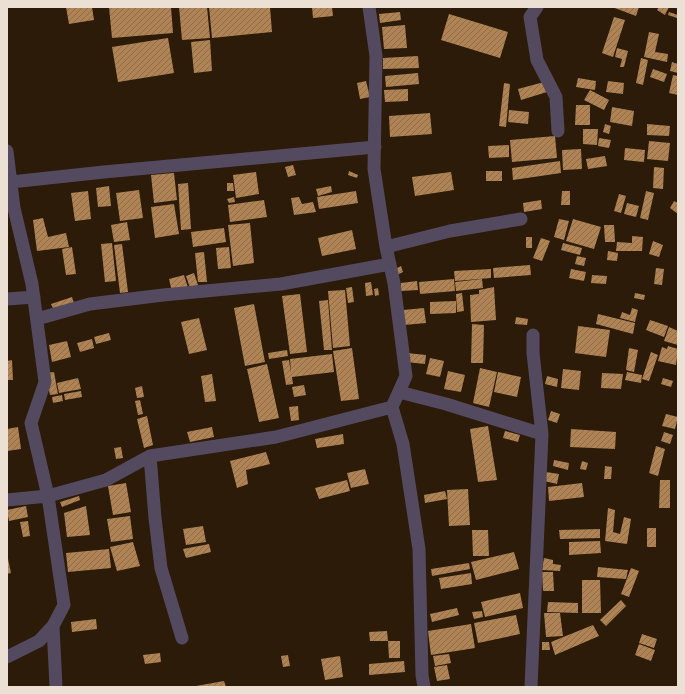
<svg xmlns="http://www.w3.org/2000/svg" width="685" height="694" viewBox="0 0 685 694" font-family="Quicksand,sans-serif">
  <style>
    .building { fill: url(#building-hatch) }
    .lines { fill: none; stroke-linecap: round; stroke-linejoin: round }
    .street { stroke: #544a60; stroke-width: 13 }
  </style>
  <defs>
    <pattern id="building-hatch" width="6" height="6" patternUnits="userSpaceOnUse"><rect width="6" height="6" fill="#af8353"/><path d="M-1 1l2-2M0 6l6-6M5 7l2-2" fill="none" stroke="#8b6d4c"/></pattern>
  </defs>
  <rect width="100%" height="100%" fill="#2c1b08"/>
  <!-- building -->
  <path class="building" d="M66,7H92L94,20L69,24Z
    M109,7H171L173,33L112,38Z
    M179,7H207L210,38L182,40Z
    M209,7H270L272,32L212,38Z
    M312,7H332L333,16L313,18Z
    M612,7H639L636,16Z
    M659,7H669L665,15L657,10Z
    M400,12L401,20L380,23L379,14Z
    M669,12L678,15L677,18L668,15Z
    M449,14L508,32L500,58L441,40Z
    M614,17L625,20L613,57L602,53Z
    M405,25L407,48L384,49L382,27Z
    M649,32L659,34L655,52L668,54L667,62L644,57Z
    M168,38L174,73L118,82L112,47Z
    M210,40L212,71L194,73L191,42Z
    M617,48L628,51L624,67H620L622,59L615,57Z
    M418,56L419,68L383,69V58Z
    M641,58L648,60L643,85L636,83Z
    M672,62L678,64V73L670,71Z
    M653,69L667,74L664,82L650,77Z
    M418,73L419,84L386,87L385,76Z
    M673,75L678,76V95L669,93Z
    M578,78L596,81L595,90L576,87Z
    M366,81L370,97L360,99L357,83Z
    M608,81L624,83L623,94L606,92Z
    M544,82L547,92L521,100L518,89Z
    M504,83L510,84L506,127L499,126Z
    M408,89V101L385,102L384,90Z
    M590,90L609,100L604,110L584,100Z
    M576,105H590V125H575Z
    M612,107L634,111L632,126L610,122Z
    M509,110L529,112L528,124L508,122Z
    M430,113L432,134L390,137L389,116Z
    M605,124L611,126L609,134L603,132Z
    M647,124L670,126L669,136L647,135Z
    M583,129H598L597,145L583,144Z
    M555,136L557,158L512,162L510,140Z
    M599,138L611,140L609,148L598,146Z
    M649,141L670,143L668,161L647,159Z
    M509,145V157L489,158L488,146Z
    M625,148L645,150L644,162L624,160Z
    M581,149L582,169L563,170L562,150Z
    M605,156L607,166L588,169L586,159Z
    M560,161L561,173L513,180L512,168Z
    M293,165L296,175L288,177L285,167Z
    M654,167L664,168L663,189L653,188Z
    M349,171L358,175L357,178L348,175Z
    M486,171H502V181H486Z
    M256,172L259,194L236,198L233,175Z
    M451,172L454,190L415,196L412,177Z
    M174,173L177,200L154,203L151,175Z
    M188,183L191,229L181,230L178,184Z
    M227,183H233L234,191H227Z
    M109,186L111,206L98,207L96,188Z
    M331,186L332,192L318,196L316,189Z
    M139,190L143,218L120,221L116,193Z
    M88,191L91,219L75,221L71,193Z
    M356,191L358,203L319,209L317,197Z
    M562,191H570V205H561Z
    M646,191L654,193L648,220L640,218Z
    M619,194L626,196L621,213L614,211Z
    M234,197L235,202L229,203L227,199Z
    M299,197L302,204L313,202L316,212L294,215L291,198Z
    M264,200L267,217L230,222L228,205Z
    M541,200L542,209L524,212L523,203Z
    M674,201L678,203V214L670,208Z
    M627,203L639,206L636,217L624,214Z
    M174,204L179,234L155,238L151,207Z
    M43,218L48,237L66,233L69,247L37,251L33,220Z
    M559,219L569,221L564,240L554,237Z
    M573,219L601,227L594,249L566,241Z
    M127,222L130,240L114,242L111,225Z
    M250,223L254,263L233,266L228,225Z
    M604,225H614L615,242H605Z
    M224,228L226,242L193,247L191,232Z
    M352,230L356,249L322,256L318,238Z
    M632,236L643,237L642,251H616L617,242L632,243Z
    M526,237H532V248H526Z
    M541,238L550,241L542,261L533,258Z
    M653,241L663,245L659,257L649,254Z
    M112,243L116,281L105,282L101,244Z
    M563,243L582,248L580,255L561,250Z
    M122,244L128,292L120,293L114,245Z
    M72,247L76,274L66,275L62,249Z
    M229,247L231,268L218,269L216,248Z
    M608,251L618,253L617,261L607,260Z
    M204,252L207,282H198L195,253Z
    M577,256L586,258L584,266L575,264Z
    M530,265L531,275L494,278L493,268Z
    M401,266L403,272L397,275L395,269Z
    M656,268L664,269L662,285L654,284Z
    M491,269V278L455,281L454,271Z
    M571,269L586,272L584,281L569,278Z
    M194,273L198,285L190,288L186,276Z
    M184,275L188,288L172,292L169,279Z
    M592,275L607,276L606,284L591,283Z
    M454,279L455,291L420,294L419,282Z
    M482,279L483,288L456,291L455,282Z
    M417,281L418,290L401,291V283Z
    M371,282L373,295L366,296L365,283Z
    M352,287L354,302L348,303L346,288Z
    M494,287L496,320L471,322L470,295L479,294V290Z
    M378,288L379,295L375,296L374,289Z
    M345,290L350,346L333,348L328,291Z
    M462,293L464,311L457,312L456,294Z
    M635,293L645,295L644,300L634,298Z
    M300,294L307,352L290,354L282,296Z
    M72,297L75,306L55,313L51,304Z
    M328,300L332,350H324L319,301Z
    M456,301V313L430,314V302Z
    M254,304L265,362L245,366L234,308Z
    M424,308L426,323L404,325L403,310Z
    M632,308L638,310L635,322L620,318L622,312L630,315Z
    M598,314L635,323L633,334L596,324Z
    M516,317L528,319L527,325L515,324Z
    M199,318L207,350L189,354L181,322Z
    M650,320L668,326L664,337L646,330Z
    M472,324L484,325L483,363H471Z
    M578,326L610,330L606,357L575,353Z
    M669,327L678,331V345L664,341Z
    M109,333L111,340L96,344L94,337Z
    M92,339L94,348L80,352L77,343Z
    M67,341L71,357L52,362L49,345Z
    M668,346L678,349L676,365L658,361L662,347L667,349Z
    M352,348L359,399L341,401L333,351Z
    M629,348L638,350L634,372L626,370Z
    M287,350L288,356L269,359L268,353Z
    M651,352L658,355L649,381L642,379Z
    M407,353L426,355L425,364L406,362Z
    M332,354L334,372L292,377L293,384L286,385L282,361L289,360L291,373L290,359Z
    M430,358L444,361L440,377L426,374Z
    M12,360L13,380H7V361Z
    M267,364L279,418L259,422L247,369Z
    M480,368L497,372L489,407L473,403Z
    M563,369L581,371L579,390L561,388Z
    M448,371L465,375L461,392L444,389Z
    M54,372L58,394L50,395L46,373Z
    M498,372L521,377L517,397L494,392Z
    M627,372L642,375L641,383L625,380Z
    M602,373L623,374L621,389L601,388Z
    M212,374L216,401L205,402L201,376Z
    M547,376L558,379L557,387L545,384Z
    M78,378L81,389L59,393L57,383Z
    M663,378L673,381L671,387L661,384Z
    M304,385L306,395L294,397L292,387Z
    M142,386L144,397L137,398L135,388Z
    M81,391L82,397L65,400L64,394Z
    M62,395L63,401L53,403L52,397Z
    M140,400L143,414L138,415L135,401Z
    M298,406L299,420L291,421L289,407Z
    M551,411L560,414L557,423L548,420Z
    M666,414L678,417L675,429L662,426Z
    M147,416L153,445L144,448L137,419Z
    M488,426L497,480L478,482L470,429Z
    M18,427L21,449L7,451V429Z
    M212,427L214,437L190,442L187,432Z
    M571,429L616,432L615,449L570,447Z
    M505,431L520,435L518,442L503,438Z
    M664,432L673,435L670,444L661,441Z
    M343,434L344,444L317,448L315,439Z
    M656,446L665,449L658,476L649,473Z
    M121,447L123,458L116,459L114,448Z
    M266,452L270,464L246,470L248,484L237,488L230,461Z
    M554,460L569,463L568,470L553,466Z
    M582,461L588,463L586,470L580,469Z
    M605,466L612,467L611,479H604Z
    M365,469L369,484L351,488L347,473Z
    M546,472L559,474L557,484L544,481Z
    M347,480L350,491L319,499L315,488Z
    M660,480H670V508H659Z
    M126,483L131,512L113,515L108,486Z
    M582,483L584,497L549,501L548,487Z
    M468,489L470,525L449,526L447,490Z
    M445,491L447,499L425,503L424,495Z
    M79,496L80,500L62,507L60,502Z
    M26,506L28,517L9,521L7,510Z
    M86,506L90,535L67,537L64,513Z
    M608,508L615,510L613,532L620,534L624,517L631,519L627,544L605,541Z
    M130,516L133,539L111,542L107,519Z
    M28,521L30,536L23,537L20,522Z
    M203,526L206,542L186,545L183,529Z
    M647,528H656V547H647Z
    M600,529V538L560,539L559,530Z
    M472,530H488L489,556H473Z
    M600,541L601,553L569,555V542Z
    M133,542L140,566L117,571L110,547Z
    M209,544L211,552L186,558L183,549Z
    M109,549L111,568L68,572L66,553Z
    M514,552L519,569L476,580L471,562Z
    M7,554L11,573L7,574Z
    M544,558L553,560V564L561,565L560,571L542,570Z
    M469,563L470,569L432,576L431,569Z
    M598,567L628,570L626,579L597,577Z
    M631,568L639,571L629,597L621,594Z
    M542,572H553L554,591H543Z
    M471,573L472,584L441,589L439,578Z
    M582,580H600L601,613H582Z
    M520,593L523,608L485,617L481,602Z
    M621,600L626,606L606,626L600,620Z
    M548,602L578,603V613L547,612Z
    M457,608L459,615L432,622L430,614Z
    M482,611L483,617L474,619L472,612Z
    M544,613H560L563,636L546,637Z
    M516,615L520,634L478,643L474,623Z
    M96,619L97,629L72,632L71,622Z
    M471,624L475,648L431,655L428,631Z
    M593,625L599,636L555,655L551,642Z
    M387,631L388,641H370L369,632Z
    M642,634L657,639L654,648L639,643Z
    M388,641H400V658H389Z
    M542,642H549L550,650H542Z
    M639,644L655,650L651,661L635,655Z
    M160,653L161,662L145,664L143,655Z
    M449,654L451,663L435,666L433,656Z
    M288,655L290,666L283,667L281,656Z
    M340,656L343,677L325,680L321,659Z
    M404,661L405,672L369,675V664Z
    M447,665L450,679L437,681L434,667Z
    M224,681L226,687H196V686Z"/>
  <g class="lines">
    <!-- street -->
    <path class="street" d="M369,7L376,56L374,169L386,247L394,283L406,376L392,407L403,444L419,549L422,675L424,687
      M537,7L530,17L537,60L556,97L558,131
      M7,151L14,208L32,284L45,382L31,423L48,496L64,605L53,626L56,687
      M11,182L104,172L375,147
      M386,247L450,231L521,219
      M7,299L34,297
      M37,319L90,304L163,295L281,284L390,264
      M533,335V353L542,434
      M399,392L446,404L542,434L531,687
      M150,456L155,518L161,568L182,638
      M7,500L48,496L106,480L150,456L276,437L392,407
      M7,657L39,641L53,626"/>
  </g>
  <!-- border -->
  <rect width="685" height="694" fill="none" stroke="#ece0d4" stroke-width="16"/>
</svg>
